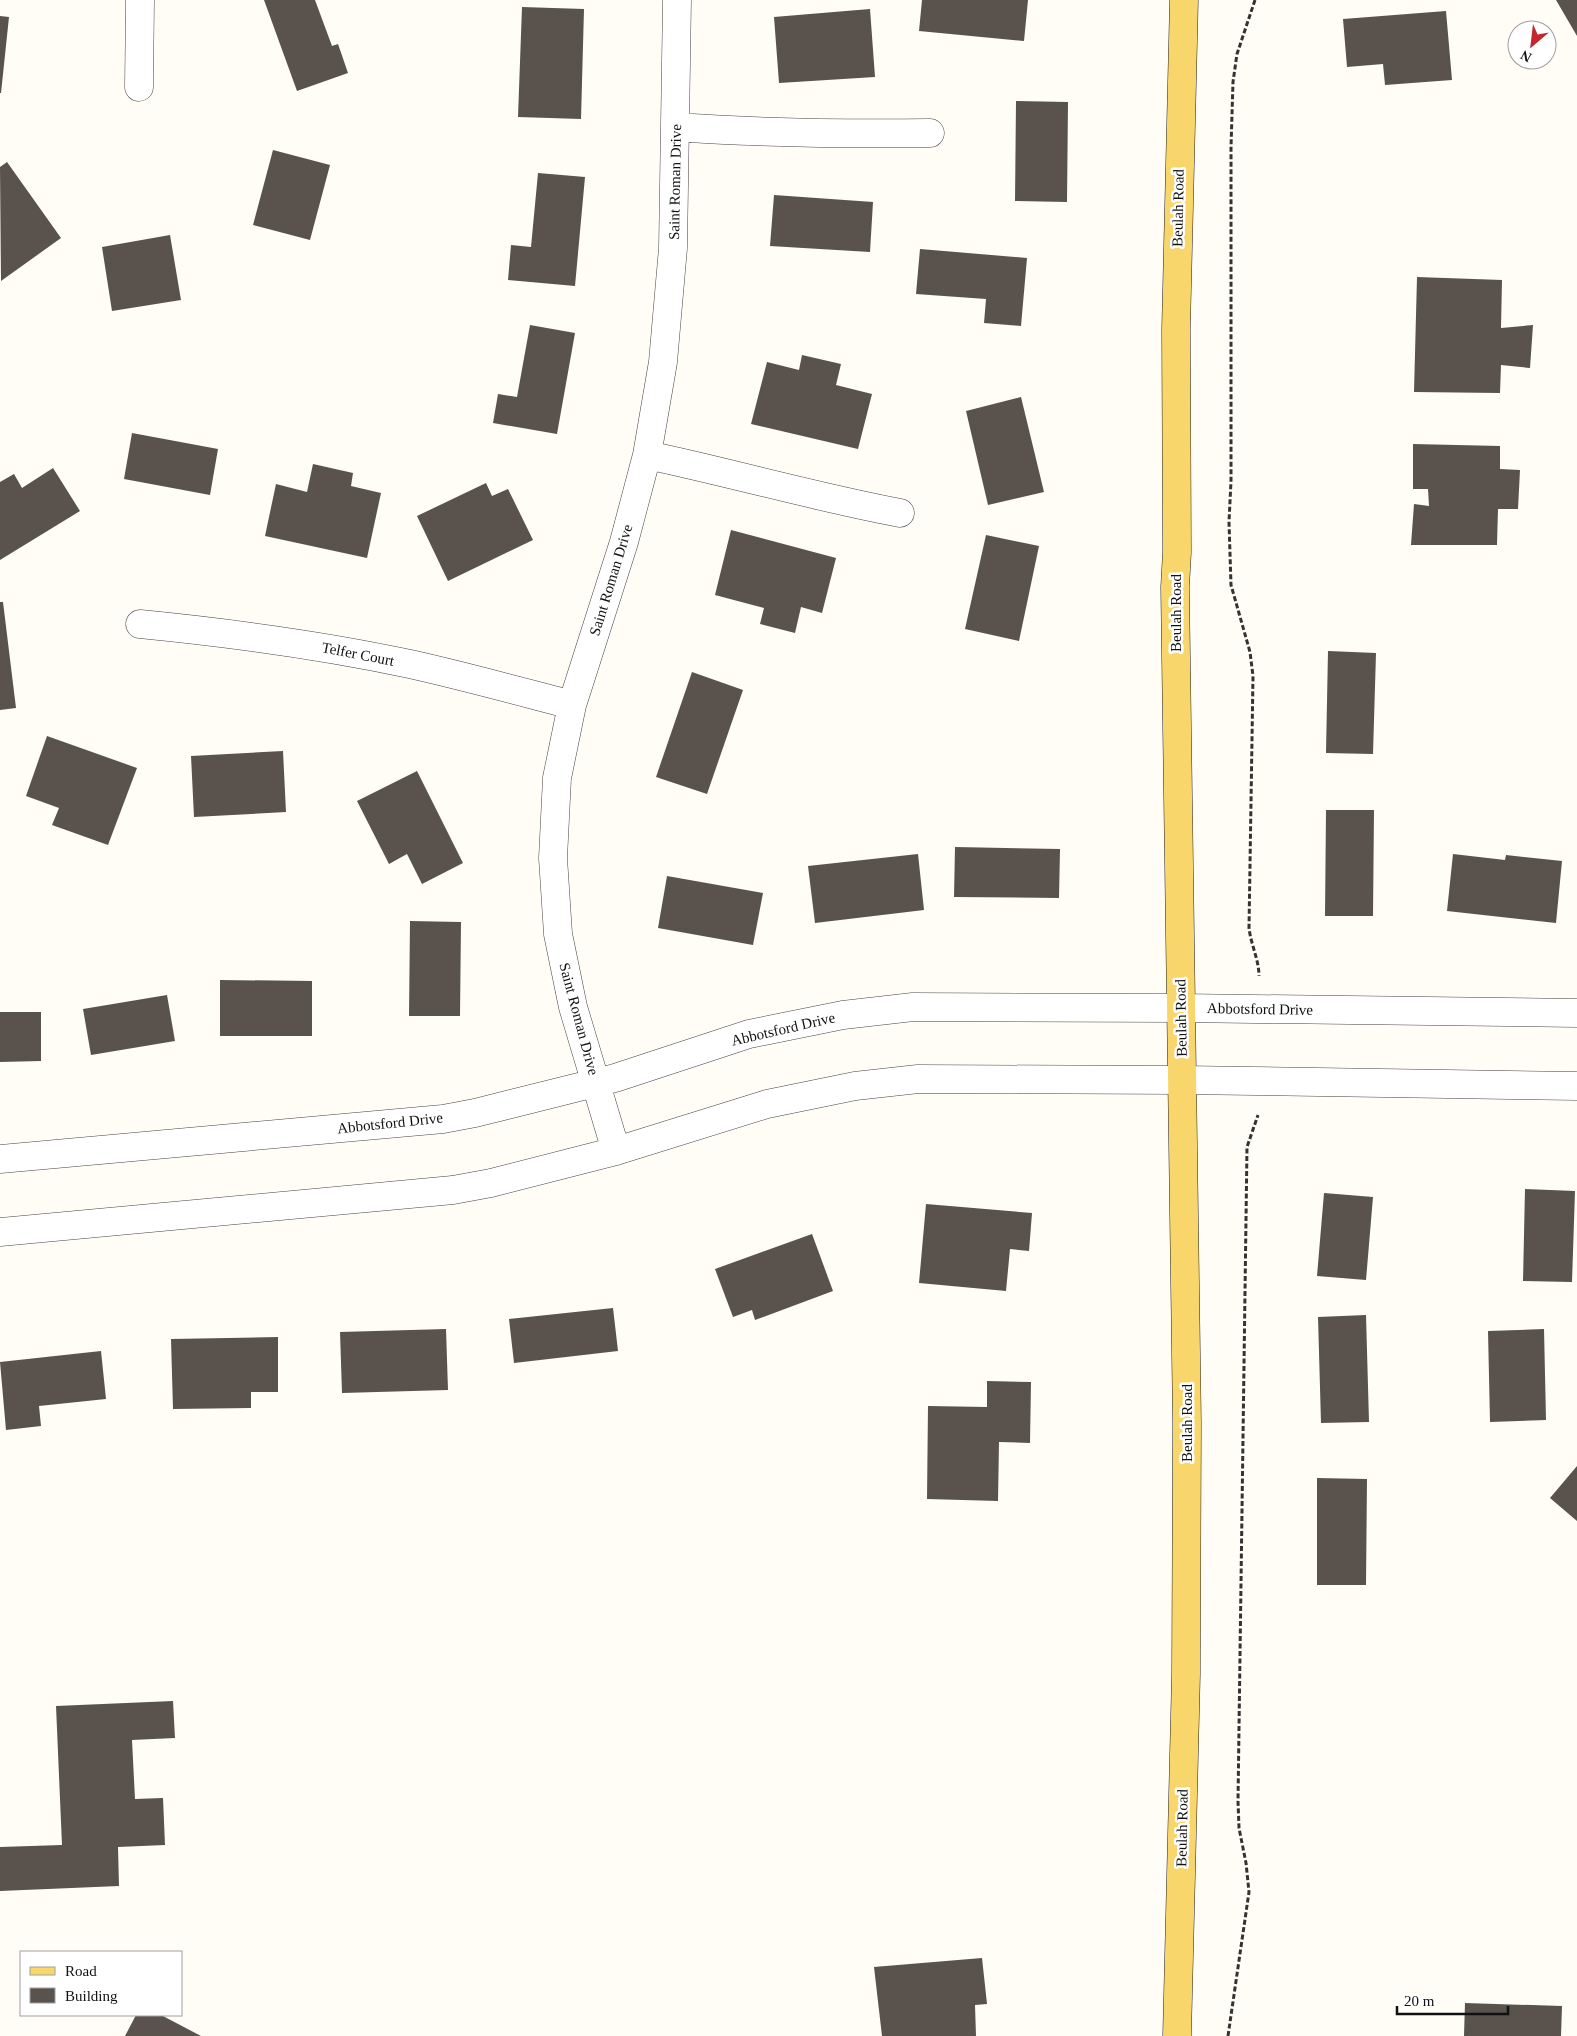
<svg xmlns="http://www.w3.org/2000/svg" width="1577" height="2036" viewBox="0 0 1577 2036" font-family="Georgia,serif">
  <style>
    .building { fill: #5a524d }
    .lines { fill: none; stroke-linecap: round; stroke-linejoin: round }
    .minor-casing { stroke: #444; stroke-width: 29 }
    .major-casing { stroke: #222; stroke-width: 29 }
    .path { stroke: #333; stroke-width: 3; stroke-dasharray: 5 2.5; stroke-linecap: butt }
    .minor { stroke: #fff; stroke-width: 28 }
    .major { stroke: #f9d66b; stroke-width: 28 }
    .labels { text-anchor: middle; dominant-baseline: central; stroke-width: 5; stroke-linejoin: round; paint-order: stroke }
    .street-label { font-size: 15px; fill: #111; stroke: #fff }
  </style>
  <rect width="100%" height="100%" fill="#fffdf5"/>
  <!-- building -->
  <path class="building" d="M264,0H315L332,46L338,44L348,73L297,91Z
    M922,0H1028L1024,41L919,31Z
    M1556,0H1577V36Z
    M522,7L584,9L581,119L518,117Z
    M870,9L875,77L779,83L774,17Z
    M1446,11L1452,80L1385,85L1383,64L1347,67L1343,19Z
    M0,16L9,17L1,93H0Z
    M1016,101L1068,102L1067,202L1015,201Z
    M273,150L330,165L310,240L253,225Z
    M7,162L61,238L1,281L0,167Z
    M538,173L585,177L575,286L508,280L511,245L531,247Z
    M774,195L873,202L870,252L770,246Z
    M170,235L181,300L112,311L102,247Z
    M920,249L1027,258L1021,326L984,323L986,299L916,294Z
    M1417,277L1502,280L1501,328L1533,325L1530,368L1501,365L1500,393L1414,392Z
    M530,325L575,333L557,434L493,423L498,394L517,397Z
    M802,355L841,364L836,385L872,394L858,449L751,424L767,362L799,370Z
    M1021,397L1044,492L988,505L966,411Z
    M132,433L218,449L210,495L124,479Z
    M1413,444L1500,446V469L1520,470L1518,509H1498L1497,545H1411L1414,504L1429,506L1428,489H1413Z
    M313,464L353,473L351,486L381,493L367,558L265,536L276,484L307,492Z
    M53,468L80,511L0,560V482L14,474L22,488Z
    M486,483L492,496L508,489L533,540L448,581L417,516Z
    M731,530L836,558L822,613L801,607L795,633L760,624L764,608L715,595Z
    M986,535L1039,546L1019,641L965,629Z
    M0,602H3L16,708L0,710Z
    M1328,651L1376,653L1373,754L1326,753Z
    M692,672L743,690L707,794L656,777Z
    M47,736L137,768L108,845L52,825L59,808L26,796Z
    M283,751L286,812L194,817L191,756Z
    M417,771L463,863L422,884L407,854L389,864L357,801Z
    M1326,810H1374L1373,916H1325Z
    M955,847L1060,849L1059,898L954,897Z
    M918,854L924,910L815,923L808,866Z
    M1453,854L1505,860L1506,855L1562,861L1556,923L1447,911Z
    M667,876L763,893L753,945L658,928Z
    M410,921L461,922L460,1016H409Z
    M220,980L312,981V1036H220Z
    M167,995L175,1041L91,1055L83,1009Z
    M0,1012H41V1061L0,1062Z
    M1525,1189L1575,1191L1572,1282L1523,1281Z
    M1324,1193L1373,1197L1366,1280L1317,1276Z
    M926,1204L1032,1213L1029,1251L1010,1249L1006,1291L919,1283Z
    M812,1234L833,1291L755,1320L752,1310L733,1317L715,1269Z
    M613,1308L618,1351L514,1363L509,1319Z
    M1366,1315L1369,1422L1321,1423L1318,1317Z
    M446,1329L448,1390L342,1393L340,1332Z
    M1544,1329L1546,1420L1490,1422L1488,1331Z
    M278,1337V1392H251V1408L173,1409L171,1339Z
    M101,1351L106,1399L39,1406L41,1426L6,1430L0,1362Z
    M987,1381L1031,1382L1030,1443L999,1442L998,1501L927,1499L928,1406L987,1407Z
    M1577,1466V1521L1550,1498Z
    M1317,1478L1367,1479L1366,1585H1317Z
    M173,1701L175,1738L132,1740L135,1799L163,1798L165,1845L118,1847L119,1886L0,1891V1847L62,1845L56,1706Z
    M982,1958L987,2004L975,2005L976,2036H882L874,1967Z
    M1465,2003L1562,2006L1561,2036H1464Z
    M136,2015H161L201,2036H125Z"/>
  <g class="lines">
    <!-- minor casing -->
    <g class="minor-casing">
      <path id="minor" d="M139,87L140,0
        M676,127C760,133 845,134 930,133
        M647,455C732,473 815,497 900,513
        M140,624C231,633 321,645 410,664C464,676 518,691 572,705
        M616,1151L573,1007L558,934L553,858L557,778L572,705L624,542L647,455L663,362L673,248L677,0
        M0,1159L443,1119L475,1113L615,1078L749,1034L843,1015L913,1007L1181,1008L1577,1013
        M0,1232L453,1190L491,1183L616,1151L767,1104L855,1086L918,1079L1183,1080L1577,1086"/>
    </g>
    <!-- major casing -->
    <g class="major-casing">
      <path id="major" d="M1177,2036L1186,1674L1187,1423L1175,587L1177,552L1176,329L1184,0"/>
    </g>
    <!-- path -->
    <path class="path" d="M1255,0L1237,54L1233,82L1231,147V481L1229,522L1231,585L1250,652L1253,676L1249,928C1251,945 1259,960 1259,976
      M1228,2036L1249,1892L1246,1863L1239,1828L1238,1801L1247,1147L1258,1115"/>
    <!-- minor -->
    <use href="#minor" class="minor"/>
    <!-- major -->
    <use href="#major" class="major"/>
  </g>
  <g class="labels">
    <!-- street labels -->
    <g class="street-label">
      <text transform="translate(675 182) rotate(-89)">Saint Roman Drive</text>
      <text transform="translate(1178 208) rotate(-89)">Beulah Road</text>
      <text transform="translate(611 580) rotate(-73)">Saint Roman Drive</text>
      <text transform="translate(1176 613) rotate(-90)">Beulah Road</text>
      <text transform="translate(358 654) rotate(11)">Telfer Court</text>
      <text transform="translate(1260 1009) rotate(1)">Abbotsford Drive</text>
      <text transform="translate(1181 1018) rotate(-91)">Beulah Road</text>
      <text transform="translate(579 1019) rotate(75)">Saint Roman Drive</text>
      <text transform="translate(783 1029) rotate(-13)">Abbotsford Drive</text>
      <text transform="translate(390 1123) rotate(-6)">Abbotsford Drive</text>
      <text transform="translate(1187 1423) rotate(-90)">Beulah Road</text>
      <text transform="translate(1182 1828) rotate(-89)">Beulah Road</text>
    </g>
  </g>
  <!-- legend -->
  <rect x="20" y="1951" width="162" height="65" fill="#ffffff" stroke="#a0a0a0"/>
  <rect x="30" y="1967" width="25" height="8" fill="#f9d66b" stroke="#a0a0a0"/>
  <text x="65" y="1976" font-size="15" fill="#111111">Road</text>
  <rect x="30" y="1988" width="25" height="15" fill="#5a524d" stroke="#a0a0a0"/>
  <text x="65" y="2001" font-size="15" fill="#111111">Building</text>
  <!-- north arrow -->
  <g transform="translate(1532 45) rotate(208)"><circle r="24" fill="#ffffff" stroke="#a0a0a0"/>
  <path d="M0-4L9 19L0 12L-9 19Z" fill="#c4262e"/>
  <text y="-8" font-size="14" font-weight="bold" text-anchor="middle" fill="#111111">N</text>
  </g>
  <!-- scale -->
  <path d="M1397 2006v8h111v-8" fill="none" stroke="#111111" stroke-width="2.5"/>
  <text x="1404" y="2006" font-size="15" fill="#111111" stroke="#ffffff" stroke-width="4" paint-order="stroke">20 m</text>
</svg>
